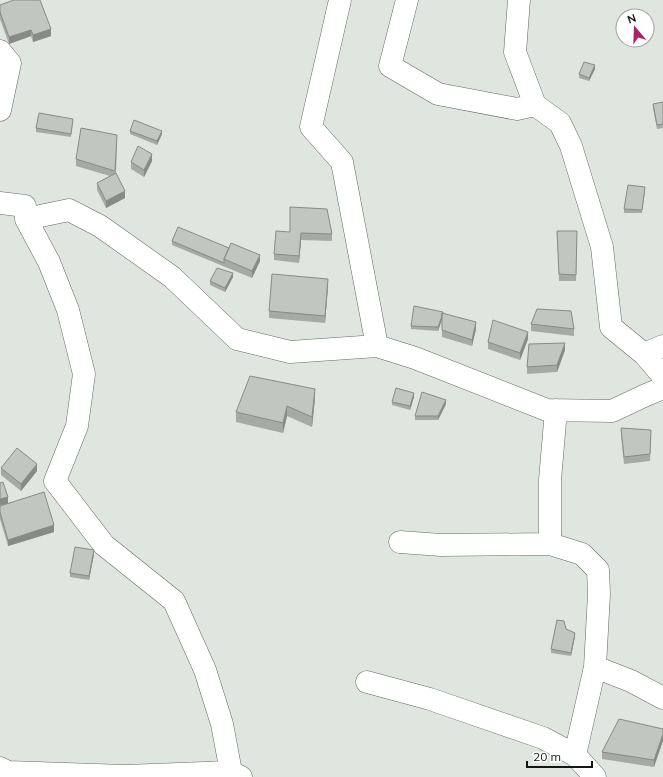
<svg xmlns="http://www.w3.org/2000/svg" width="663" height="777" viewBox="0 0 663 777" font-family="Mulish,sans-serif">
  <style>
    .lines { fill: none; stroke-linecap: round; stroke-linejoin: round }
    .street-casing { stroke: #646964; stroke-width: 23 }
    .street { stroke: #fff; stroke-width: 22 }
    .wall { fill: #a6aaa6 }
    .shaded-wall { fill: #878b87 }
    .building { fill: #c1c6c1; stroke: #878b87 }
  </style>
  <rect width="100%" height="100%" fill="#dfe5df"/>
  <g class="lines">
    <!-- street casing -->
    <g class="street-casing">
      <path id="street" d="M340,0L311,127L342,162L377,346
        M407,0L390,66L438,94L517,109L535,105
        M519,0L515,52L535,105L560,123L571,146L602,247L611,327L644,354L663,376
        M0,51L10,63L0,110
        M0,203L25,206L26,219L69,210L100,226L172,277L237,339L290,352L377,346L415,358L547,410L612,411L646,395L663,388
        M26,219L49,262L68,310L84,374L77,426L55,481L104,545L174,601L205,670L222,724L231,772L241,777
        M644,354L663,346
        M556,410L550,480V544L582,554L598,570L599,594L595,667
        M400,542L441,545L550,544
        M367,682L430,699L543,738L575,755L595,667L631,681L663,698
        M575,755L595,777
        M0,768L8,772L125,776L231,772"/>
    </g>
    <!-- street -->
    <use href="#street" class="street"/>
  </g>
  <!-- wall -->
  <path class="wall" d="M0,5L51,36L33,42L31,36L9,44L0,19Z
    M595,69L589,81L579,78V74Z
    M663,102V128L657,129L653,108V104Z
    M73,122L71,137L36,132V128Z
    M130,131L162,134L157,145L130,134Z
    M117,142L116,173L125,198L106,208L97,190V183L110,176L76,166V159Z
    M152,161L144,177L131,169V162Z
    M645,191L642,213H624V209Z
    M557,231H577L576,281H559Z
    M290,232L332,234V241L301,240L299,263L274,260V254Z
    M172,241L260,261L252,278L172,245Z
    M233,277L225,292L210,285V281Z
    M328,286L325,323L269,318V311Z
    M443,313L476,329L472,346L442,337V320L438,331L411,329V326Z
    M531,324L574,329V336L531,331Z
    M528,339L520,360L488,349V342Z
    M565,350L557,372L527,374V367Z
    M414,397L410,410L392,405V402Z
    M315,398L312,427L287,416L283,433L236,422V412Z
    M446,404L438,420H415V416Z
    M621,428L651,436L650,461L624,464L621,435Z
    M1,468L37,471L21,491L1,475Z
    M0,483L8,504L54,532L8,546L0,519V506L7,504L0,505Z
    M94,554L89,580L70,577V573Z
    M566,629L575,636L571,656L551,653V649Z
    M663,729L654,767L602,759V752Z"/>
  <!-- shaded-wall -->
  <path class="shaded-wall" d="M51,29V36L33,42V35Z
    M31,30V36L9,44V37Z
    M595,65V69L589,81V78Z
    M162,131V134L157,145V141Z
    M152,154V161L144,177V170Z
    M125,191V198L106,208V201Z
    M301,233V240L299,263V256Z
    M260,255V261L252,278V271Z
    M233,273V277L225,292V288Z
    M328,279V286L325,323V316Z
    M443,312V316L438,331V327Z
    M476,322V329L472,346V340Z
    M528,332V339L520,360V353Z
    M565,343V350L557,372V365Z
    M315,389V398L312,427V417Z
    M414,393V397L410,410V406Z
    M446,400V404L438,420V416Z
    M287,406V416L283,433V423Z
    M37,464V471L21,491V484Z
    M8,497V504L0,505V499Z
    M54,525V532L8,546V540Z
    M94,550V554L89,580V576Z
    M575,633V636L571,656V653Z
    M663,734V741L654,767V760Z"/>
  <!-- building -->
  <path class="building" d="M14,0H40L51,29L33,35L31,30L9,37L0,12V5Z
    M584,62L595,65L589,78L579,74Z
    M663,102V124L657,125L653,104Z
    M39,113L73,119L71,134L36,128Z
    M134,120L162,131L157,141L130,131Z
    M81,128L117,135L115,171L76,159Z
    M138,146L152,154L144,170L131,162Z
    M116,173L125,191L106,201L97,183Z
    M628,185L645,187L642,210L624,209Z
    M290,207L327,209L332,234L301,233L299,256L274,254L276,231L290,232Z
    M178,227L229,248L224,259V263L172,241Z
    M557,231H577L576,275L559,274Z
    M231,243L260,255L252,271L224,259Z
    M217,268L233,273L225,288L210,281Z
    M272,274L328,279L325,316L269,311Z
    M414,306L443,312V313H442V316L438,327L411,326Z
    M537,309L571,311L574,329L531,324Z
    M442,313L476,322L472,340L442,330Z
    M493,320L528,332L520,353L488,342Z
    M565,343L557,365L527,367L529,344Z
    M250,376L315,389L312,417L287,406L283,423L236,412Z
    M396,388L414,393L410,406L392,402Z
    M422,392L446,400L438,416H415Z
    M621,428L651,430L650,454L624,457Z
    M17,448L37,464L21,484L1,468Z
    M3,482L8,497L0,499V483Z
    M44,492L54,525L8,540L0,512V506Z
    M75,547L94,550L89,576L70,573Z
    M557,620L564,621L566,629L575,633L571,653L551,649Z
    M619,719L663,729V734L654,760L602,752Z"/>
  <!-- north arrow -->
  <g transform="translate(635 28) rotate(341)"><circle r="19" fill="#ffffff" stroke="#a1a2a1"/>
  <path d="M0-3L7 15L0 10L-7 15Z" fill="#ad2264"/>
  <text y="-6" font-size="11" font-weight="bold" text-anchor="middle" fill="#141614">N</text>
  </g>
  <!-- scale -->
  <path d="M527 761v6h65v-6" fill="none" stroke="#141614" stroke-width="2"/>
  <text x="533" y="761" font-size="12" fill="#141614" stroke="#ffffff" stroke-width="3" paint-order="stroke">20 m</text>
</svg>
